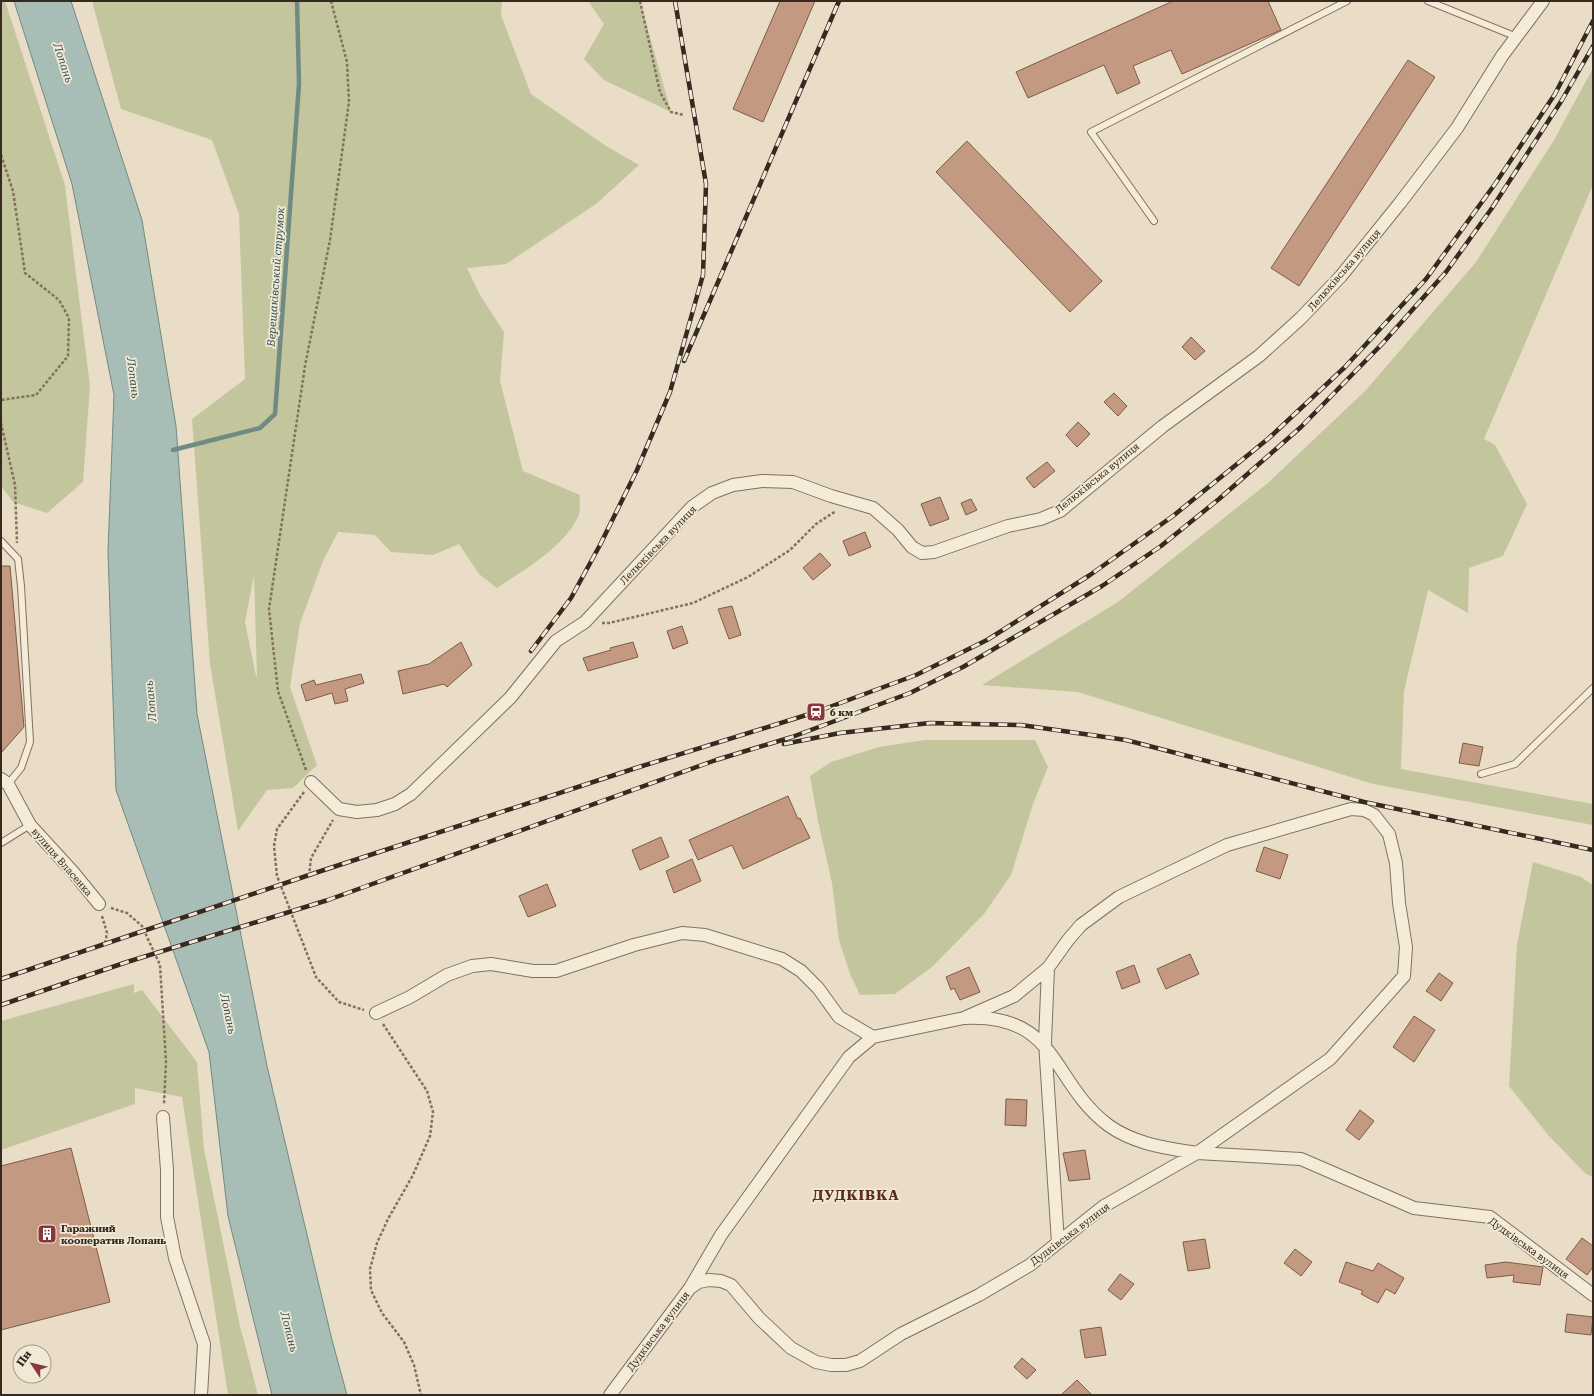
<svg xmlns="http://www.w3.org/2000/svg" width="1594" height="1396" viewBox="0 0 1594 1396" font-family="'Roboto Serif',serif">
  <style>
    .green { fill: #c3c69c; fill-rule: evenodd }
    .water { fill: #a8bdb6; stroke: #6f8b83 }
    .lines { fill: none; stroke-linecap: round; stroke-linejoin: round }
    .stream { stroke: #6f8b83; stroke-width: 4.5 }
    .building { fill: #c39981; stroke: #7f5b47 }
    .lane-casing { stroke: #83705f; stroke-width: 8 }
    .street-casing { stroke: #83705f; stroke-width: 14 }
    .path { stroke: #83705f; stroke-width: 2.5; stroke-dasharray: 3 2; stroke-linecap: butt }
    .lane { stroke: #f5ebd9; stroke-width: 6 }
    .street { stroke: #f5ebd9; stroke-width: 12 }
    .rail-casing { stroke: #352920; stroke-width: 4.5 }
    .rail { stroke: #f1e8d6; stroke-width: 3; stroke-dasharray: 9; stroke-linecap: butt }
    .labels { text-anchor: middle; dominant-baseline: central; stroke-width: 3.5; stroke-linejoin: round; paint-order: stroke }
    .street-label { font-size: 10px; fill: #352920; stroke: #f1e8d6 }
    .poi-label { font-size: 10px; font-weight: bold; fill: #352920; stroke: #f1e8d6; text-anchor: start }
    .water-label { font-size: 11px; font-style: italic; fill: #32534f; stroke: #f1e8d6 }
    .district-label { font-size: 14px; font-weight: bold; letter-spacing: 1px; fill: #5c2e25; stroke: #f1e8d6 }
  </style>
  <rect width="100%" height="100%" fill="#e9ddc7"/>
  <!-- green -->
  <path class="green" d="M1,1H5L65,185L90,386L83,482L47,513L13,502L1,486Z
    M92,1H502L501,15L531,94L606,146L639,165L596,204L506,264L467,268L480,295L504,332L500,381L523,471L580,495C579,502 581,511 578,517C564,547 524,570 497,588L479,574L459,544L433,555L391,552L375,535L338,532L323,561L300,623L290,687L317,765L293,788L267,790L238,831L210,664L192,419L245,379L239,214L212,140L121,109ZM254,575L257,676H256L245,622Z
    M588,1H640L671,112L604,80L584,59L604,24Z
    M1593,68V185L1484,439L1495,445L1527,504L1503,556L1469,568L1468,613L1428,590L1404,691L1401,769L1593,804V825L1373,784L1078,692L982,685L1118,602L1268,483L1366,390L1476,262L1554,140Z
    M925,740H1035L1048,767L1033,804L1011,875L984,914L932,967L895,994L860,995L850,974L839,940L832,883L818,821L810,776L831,762L879,747Z
    M1533,862L1581,877L1593,885V1177L1586,1174L1549,1136L1509,1086L1517,944Z
    M134,984V993L142,990L197,1062L204,1149L240,1326L258,1395H228L182,1097L135,1088V1104L1,1150V1021Z"/>
  <!-- water -->
  <path class="water" d="M14,1H71L142,220L176,426L197,714L267,1066L332,1340L347,1395H272L228,1216L209,1052L116,790L108,552L114,395L72,184Z"/>
  <g class="lines">
    <!-- stream -->
    <path class="stream" d="M173,450L260,428L275,414L299,84L297,1"/>
  </g>
  <!-- building -->
  <path class="building" d="M780,1H815L763,122L733,109Z
    M1173,1H1268L1281,30L1182,74L1171,50L1133,66L1140,83L1117,94L1104,65L1028,98L1016,72Z
    M1408,60L1435,77L1299,286L1271,268Z
    M967,141L1102,281L1070,312L936,172Z
    M1191,337L1205,351L1195,360L1182,347Z
    M1114,393L1127,406L1118,416L1104,402Z
    M1078,422L1090,434L1077,447L1066,435Z
    M1047,462L1055,471L1034,488L1026,478Z
    M940,497L949,519L930,526L921,504Z
    M971,499L977,510L966,515L961,503Z
    M865,532L871,547L849,556L843,541Z
    M820,553L831,565L813,580L803,568Z
    M1,566H10L24,727L1,753Z
    M732,606L741,635L729,639L718,609Z
    M682,626L688,643L673,649L667,631Z
    M461,642L472,665L447,687L444,684L403,694L398,671L429,664Z
    M633,642L638,657L588,671L583,658L611,650L610,648Z
    M361,674L364,683L345,689L348,701L335,704L332,693L306,701L301,685L314,680L316,685Z
    M1463,743L1483,747L1479,766L1459,763Z
    M788,796L798,819L800,818L810,838L743,869L732,845L698,860L689,840Z
    M661,837L669,857L640,870L632,850Z
    M1264,847L1288,855L1280,879L1256,871Z
    M692,859L701,881L674,893L666,871Z
    M547,884L556,906L528,917L519,896Z
    M1190,954L1199,974L1166,989L1157,969Z
    M1134,965L1140,982L1122,989L1116,972Z
    M969,967L980,992L960,1000L954,988L951,990L946,977Z
    M1439,973L1453,983L1441,1001L1426,991Z
    M1414,1016L1435,1030L1414,1062L1393,1047Z
    M1006,1099L1027,1100L1026,1126L1005,1125Z
    M1360,1110L1374,1121L1359,1140L1346,1130Z
    M71,1148L110,1302L1,1330V1166Z
    M1085,1150L1090,1179L1069,1181L1063,1153Z
    M1582,1238L1593,1246V1267L1587,1275L1566,1259Z
    M1205,1239L1210,1268L1188,1271L1183,1242Z
    M1295,1249L1312,1262L1301,1276L1284,1263Z
    M1346,1262L1373,1271L1378,1263L1404,1278L1395,1294L1386,1289L1378,1303L1361,1294L1363,1291L1339,1282Z
    M1506,1262L1543,1267L1540,1285L1513,1282L1514,1275L1487,1278L1485,1265Z
    M1120,1274L1134,1284L1121,1300L1108,1290Z
    M1567,1314L1593,1317L1591,1335L1565,1332Z
    M1101,1327L1106,1355L1085,1358L1080,1330Z
    M1022,1358L1036,1370L1027,1379L1014,1367Z
    M1077,1380L1092,1395H1061Z"/>
  <g class="lines">
    <!-- lane casing -->
    <g class="lane-casing">
      <path id="lane" d="M1428,1L1517,37
        M1154,221L1091,132L1347,1
        M1,541L18,559L21,586L30,742L21,768L8,784
        M1481,774L1515,764L1593,688
        M1,843L30,825"/>
    </g>
    <!-- street casing -->
    <g class="street-casing">
      <path id="street" d="M1,779L8,784L30,825L73,872L99,904
        M311,782L339,809L357,812L377,810L395,804L411,794L510,698L556,641L585,622L692,507L712,493L733,485L762,481L793,482L831,496L873,508L898,530L912,547L922,553L934,552L1008,526L1041,519L1060,511L1163,426L1259,356L1301,318L1341,276L1400,203L1457,128L1502,56L1543,1
        M1048,968L1045,1042L1058,1243
        M376,1013L410,997L447,975L472,966L491,964L533,971H556L634,945L682,933L705,935L782,959L801,971L818,988L839,1017L873,1037
        M163,1117L167,1170V1217L175,1258L204,1344L201,1395
        M690,1288L721,1235L849,1057L873,1037L964,1018L1014,996L1048,968L1068,940L1081,925L1119,897L1227,845L1351,809L1364,810L1374,815L1389,834L1396,863L1399,903L1406,947L1404,976L1330,1059L1197,1153C1166,1148 1134,1144 1108,1125C1050,1081 1059,1013 964,1018
        M610,1395L690,1288L699,1282L709,1280L721,1281L731,1285L759,1318L791,1348L816,1362L831,1365H846L860,1361L901,1334L979,1295L1030,1265L1104,1206L1197,1153L1301,1159L1414,1208L1490,1217L1593,1295"/>
    </g>
    <!-- path -->
    <path class="path" d="M640,1L660,92L671,112L684,115
      M1,155L13,191L25,273L59,300L69,318L68,356L36,395L1,400
      M1,423L15,485L17,543
      M602,623H609L693,603L748,577L790,550L816,524L836,511
      M306,770L278,691L269,609L305,366L330,240L349,102L347,62L331,1
      M304,792L277,829L274,846L277,876L316,977L339,1002L364,1010
      M309,876L311,858L333,820
      M111,908L127,913L142,926L160,965L166,1062L164,1104
      M102,916L107,933L105,944
      M383,1024L427,1091L433,1112L430,1136L413,1175L388,1219L377,1243L370,1269L371,1290L382,1313L404,1342L414,1365L421,1395"/>
    <!-- lane -->
    <use href="#lane" class="lane"/>
    <!-- street -->
    <use href="#street" class="street"/>
    <!-- rail casing -->
    <g class="rail-casing">
      <path id="rail" d="M684,361L839,1
        M531,651L571,598L600,545L637,470L670,392L703,275L706,184L675,1
        M784,744L840,733L930,723L1021,725L1126,740L1364,802L1593,850
        M1,979L321,871L639,767L816,712L916,675L987,640L1090,575L1173,516L1269,438L1345,367L1426,279L1495,184L1555,94L1593,21
        M1,1005L127,962L328,900L716,760L792,737L910,693L963,667L1102,586L1161,546L1219,499L1301,427L1382,344L1446,272L1492,208L1562,100L1593,46"/>
    </g>
    <!-- rail -->
    <use href="#rail" class="rail"/>
  </g>
  <!-- icons -->
  <defs>
    <g id="station-square" transform="scale(1)"><rect x="-9" y="-9" width="18" height="18" rx="4" fill="#8a363a" stroke="#f1e8d6"/><path d="M-3-6H3Q5-6 5-4V2Q5 4 3 4L4.5 6H3L1.5 4h-3L-3 6H-4.5L-3 4Q-5 4-5 2V-4Q-5-6-3-6ZM-3.5-4v3h7v-3ZM-3.5 1v1.5H-2V1ZM2 1v1.5H3.5V1Z" fill="#fff"/></g>
    <g id="building-square" transform="scale(1)"><rect x="-9" y="-9" width="18" height="18" rx="4" fill="#8a363a" stroke="#f1e8d6"/><path d="M-4-6H4V6H1V3H-1V6H-4ZM-2.5-4.3h1.7v1.8h-1.7ZM.8-4.3h1.7v1.8H.8ZM-2.5-1h1.7V.8h-1.7ZM.8-1h1.7V.8H.8Z" fill="#fff"/></g>
  </defs>
  <g fill-rule="evenodd">
    <use href="#station-square" x="816" y="712"/>
    <use href="#building-square" x="47" y="1234"/>
  </g>
  <g class="labels">
    <!-- street labels -->
    <g class="street-label">
      <text transform="translate(1344 270) rotate(-49)">Лелюківська вулиця</text>
      <text transform="translate(1097 478) rotate(-39)">Лелюківська вулиця</text>
      <text transform="translate(658 545) rotate(-46)">Лелюківська вулиця</text>
      <text transform="translate(62 862) rotate(49)">вулиця Власенка</text>
      <text transform="translate(1070 1234) rotate(-37)">Дудківська вулиця</text>
      <text transform="translate(1529 1248) rotate(36)">Дудківська вулиця</text>
      <text transform="translate(658 1331) rotate(-53)">Дудківська вулиця</text>
    </g>
    <!-- poi labels -->
    <g class="poi-label">
      <text x="830" y="712">6 км</text>
      <text x="61" y="1228">Гаражний<tspan x="61" dy="12">кооператив Лопань</tspan></text>
    </g>
    <!-- water labels -->
    <g class="water-label">
      <text transform="translate(63 63) rotate(72)">Лопань</text>
      <text transform="translate(276 277) rotate(-86)">Верещаківський струмок</text>
      <text transform="translate(133 378) rotate(83)">Лопань</text>
      <text transform="translate(151 701) rotate(-95)">Лопань</text>
      <text transform="translate(228 1014) rotate(78)">Лопань</text>
      <text transform="translate(289 1332) rotate(76)">Лопань</text>
    </g>
    <!-- district labels -->
    <g class="district-label">
      <text x="856" y="1195">ДУДКІВКА</text>
    </g>
  </g>
  <!-- border -->
  <rect width="1594" height="1396" fill="none" stroke="#352920" stroke-width="4"/>
  <!-- north arrow -->
  <g transform="translate(32 1364) rotate(305)"><circle r="19" fill="#f1e8d6" stroke="#a69c8d"/>
  <path d="M0-3L7 15L0 10L-7 15Z" fill="#8a363a"/>
  <text y="-6" font-size="11" font-weight="bold" text-anchor="middle" fill="#352920">Пн</text>
  </g>
</svg>
